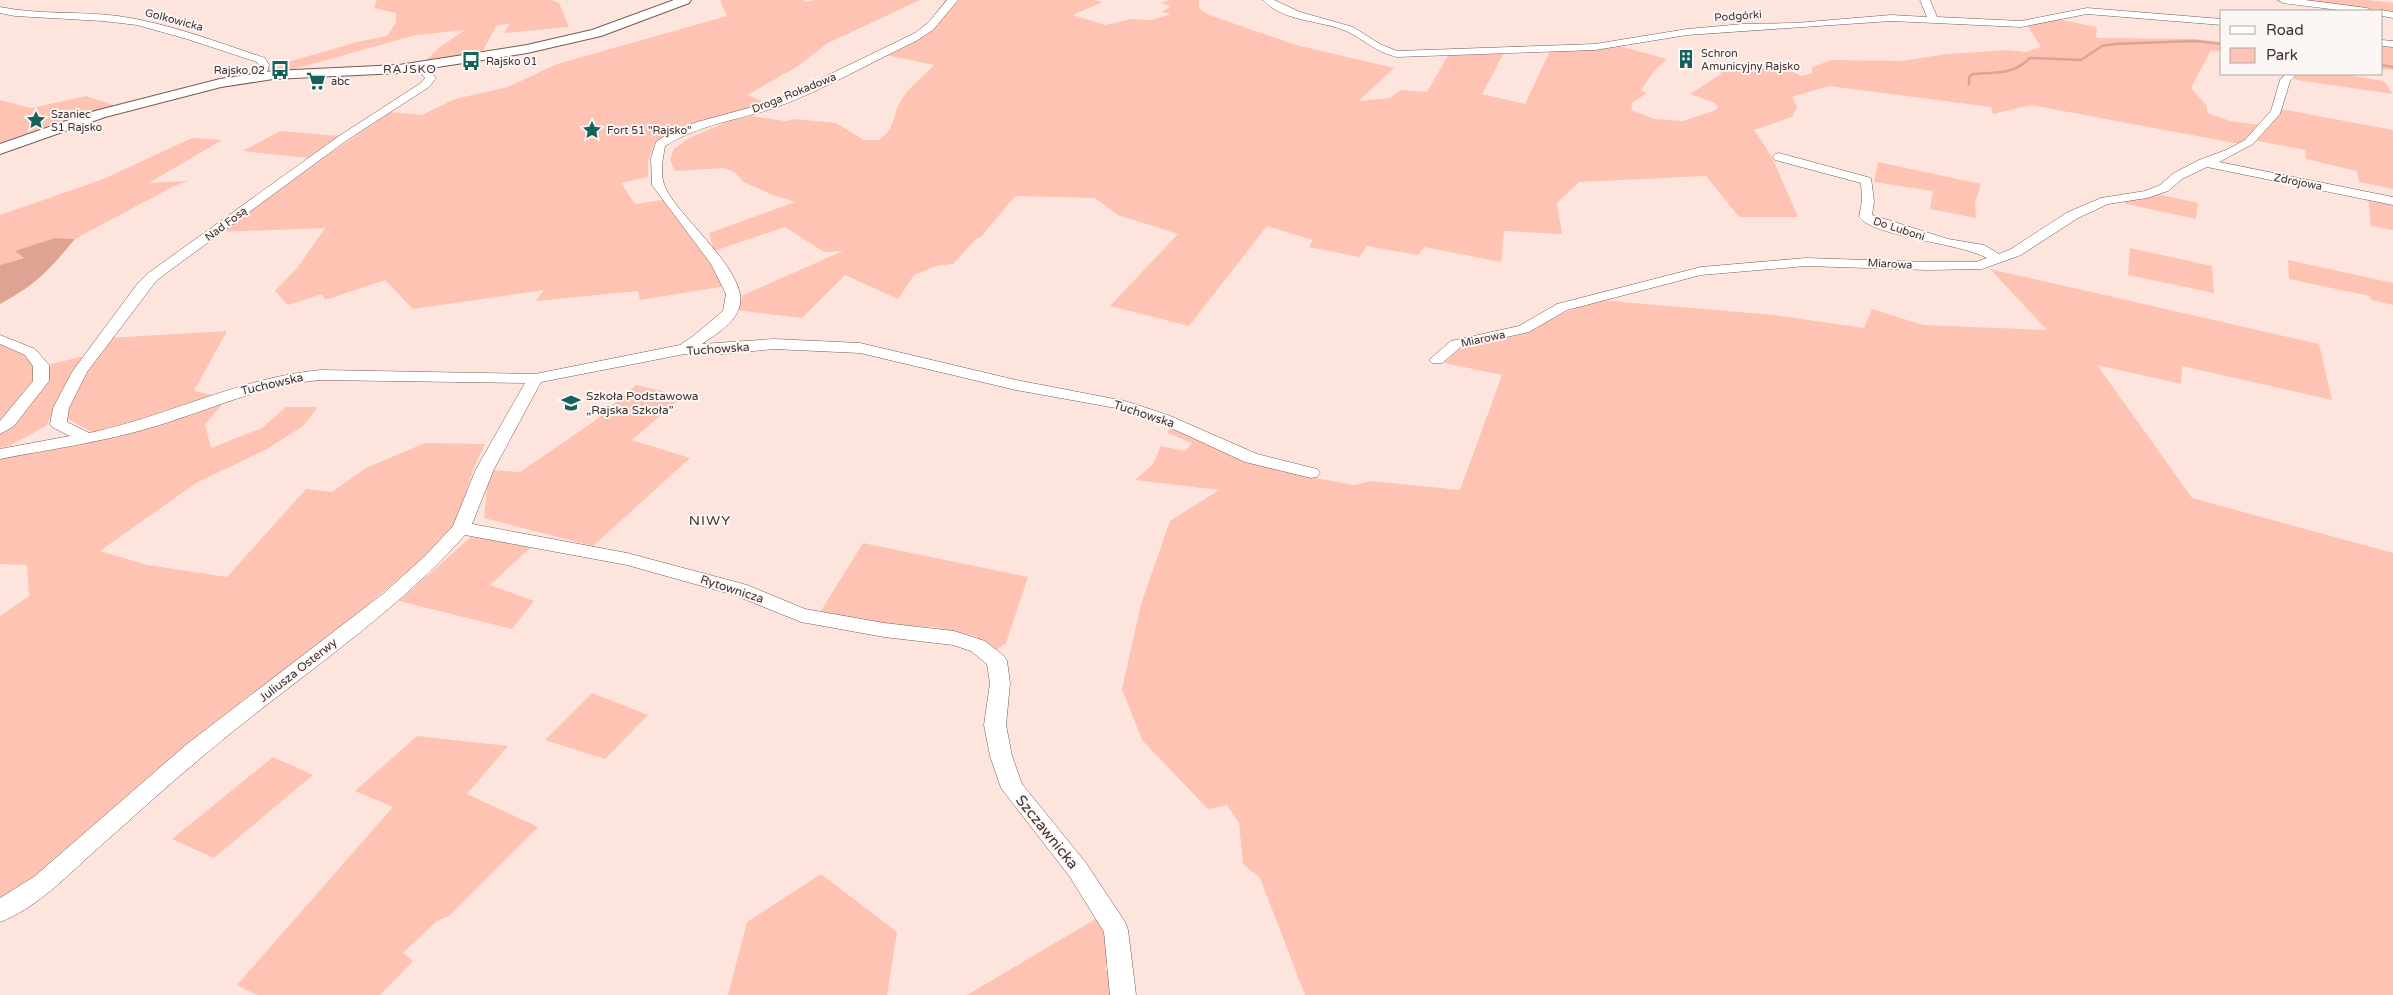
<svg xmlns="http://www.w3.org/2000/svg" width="2393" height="995" viewBox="0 0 2393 995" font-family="'Varela Round',sans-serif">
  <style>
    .green { fill: #fec3b2 }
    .water { fill: #dea392 }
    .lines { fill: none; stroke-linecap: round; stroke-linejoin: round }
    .stream { stroke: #dea392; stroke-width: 2.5 }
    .minor-casing { stroke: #765c55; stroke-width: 1 }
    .tertiary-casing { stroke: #765c55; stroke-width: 2 }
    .minor { fill: #fff; fill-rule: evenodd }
    .tertiary { fill: #fff; fill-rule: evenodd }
    .labels { text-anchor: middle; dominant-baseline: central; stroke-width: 4; stroke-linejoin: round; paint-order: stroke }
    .far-street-label { font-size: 11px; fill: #3f3330; stroke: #fcf6f5 }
    .far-poi-label { font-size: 11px; fill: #3f3330; stroke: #fcf6f5; text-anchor: start }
    .far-quarter-label { font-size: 12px; letter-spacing: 1px; fill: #3f3330; stroke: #fcf6f5 }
    .street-label { font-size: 12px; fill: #3f3330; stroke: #fcf6f5 }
    .poi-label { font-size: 12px; fill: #3f3330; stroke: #fcf6f5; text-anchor: start }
    .neighbourhood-label { font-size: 14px; letter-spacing: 1px; fill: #3f3330; stroke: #fcf6f5 }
    .near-street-label { font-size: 15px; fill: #3f3330; stroke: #fcf6f5 }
  </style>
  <rect width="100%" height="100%" fill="#fde5de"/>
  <!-- green -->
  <path class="green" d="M377,0H552L559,3L569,27L504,33L510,24L497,25L481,54L423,63L440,47L465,30L416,35L294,69L270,70L267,68L357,42L387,36L396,22V13L374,8Z
    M722,0H802L807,2L814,0H920L828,43L795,68L747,95L767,103L689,125L655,142L648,161V177L621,183L635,204L663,200L727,286L640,300L638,291L536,301L544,290L413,309L385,280L325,300L322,294L288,305L275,291L298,267L325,228L217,232L390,112L422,115L455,99L508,87L557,64L727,16L720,1Z
    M957,0H1095L1102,2L1073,15L1105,25L1131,19L1151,20L1171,14L1162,12L1171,6L1160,3L1170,0H1199V8L1209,15L1296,45L1394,68L1359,101L1390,98L1401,90L1427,92L1449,54L1504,53L1482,94L1525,104L1550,51L1604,49L1619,46L1667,59L1653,72L1641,90L1647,93L1633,102L1631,110L1655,119L1683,121L1716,110L1718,107L1715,103L1690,94L1721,74V70H1739L1778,65L1801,76L1812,73V67L1832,60L1901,61L1948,54L2008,50L2026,52L2041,47L2027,25L2057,19L2097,27L2096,38L2196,39L2222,42V52L2211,50L2191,88L2207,106V113L2230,121L2261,125L2240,144L2031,105L1993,114L1991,107L1829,86L1792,97L1797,107L1792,117L1754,130L1771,155L1798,217H1739L1706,176L1579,182L1557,203L1562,234L1504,231L1501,262L1424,247L1418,255L1367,246L1359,257L1309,247L1313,240L1267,226L1189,326L1110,306L1178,234L1118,215L1095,198L1015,196L981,237L976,239L953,264L936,266L914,275L898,299L845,275L802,318L736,310L743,295L843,251L824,252L785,227L714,251L709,233L795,202L773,195L744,182L734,172L723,168L675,171L670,160L674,149L689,138L729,121L751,116L785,121L795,119L836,123L864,140H878C899,126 890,117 902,99C910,86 924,76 934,65L881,54L917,38Z
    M2292,0H2368L2393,3V14Z
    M2382,43L2393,45V70L2382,69Z
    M2295,74H2340L2384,81L2393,94L2297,80L2293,78Z
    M86,96L117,106L0,146V100L31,108Z
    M2280,109L2393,130V189L2359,182L2357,171L2306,159L2305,150L2254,140Z
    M280,131L340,136L308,158L243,151Z
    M192,138L222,140L149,183L188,181L174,186L75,239L55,238L16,252L25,257L0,265V215L101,180Z
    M1878,162L1981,184L1975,203L1976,218L1930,209L1933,191L1874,182Z
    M2158,194L2198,203L2196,219L2126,204L2124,202Z
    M2368,197L2393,202V230L2371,226Z
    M2130,248L2212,266L2214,293L2128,275Z
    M2288,260L2393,283V305L2371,300L2370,296L2289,279Z
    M1990,269L2319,344L2332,400L2182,366L2181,384L2097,365L2192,498L2393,553V995H1305L1260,878L1243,864L1239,823L1227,805L1208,809L1142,740L1122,689L1141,604L1170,521L1219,490L1135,480L1153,464L1161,446L1185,451L1192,443L1168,433L1170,424L1237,456L1278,471L1354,485L1371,481L1460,490L1502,375L1444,363L1458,350L1490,340L1524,333L1566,312L1599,300L1774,315L1864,328L1872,309L1923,325L2047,330Z
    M227,331L194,391L227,398L205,425L211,448L262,428L286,407H318L303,426L267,449L196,483L100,551L147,565L227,577L306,489L332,492L366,468L425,443L485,444L475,465L458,516L451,529L430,553L36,880L0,904V616L29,596L27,565L0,564V457L95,434L63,416L64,405L109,338Z
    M0,342L25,354L35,366V379L0,425Z
    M89,355L53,412L46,426L9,446L0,448V433L34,398L51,364Z
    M636,385L683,396L632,440L690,458L593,546L484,518L489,470L520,472L593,422Z
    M471,537L531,547L490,585L534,601L512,629L399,601Z
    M863,543L1028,577L1006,643L995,651L975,636L935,627L902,626L819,614Z
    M592,693L648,715L605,759L545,740Z
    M417,736L508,746L467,794L538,827L449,916L437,921L403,953L413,961L380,995H257L237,985L393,807L355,791Z
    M273,757L313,775L214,858L172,839Z
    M821,874L897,932L887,995H728L747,922Z
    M1099,917L1111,946L1105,969L1118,982L1116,995H967Z"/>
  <!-- water -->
  <path class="water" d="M55,238L75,239C48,271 37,284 0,304V265L24,258L15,251Z"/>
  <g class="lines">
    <!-- stream -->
    <path class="stream" d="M2382,65L2393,67
      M1969,84V77L1973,74C1996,72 2013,75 2030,58L2081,60L2102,46L2115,44L2194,41L2222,44"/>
    <!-- minor casing -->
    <g class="minor-casing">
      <path id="minor" d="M947,0H958L933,30L916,41C870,63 825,89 777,107C739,120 700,124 665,146C663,157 660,173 664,184C674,215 752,273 739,308C734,324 715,335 702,344L774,339L860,343L1016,380L1125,401L1168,415L1257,454L1317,469L1320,473L1317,477L1311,478L1245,462L1156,421L1116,408L1016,390L860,353L774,349L723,354H685L541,382L494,469L472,524L627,553L747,585L805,609L884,623L954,631L985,641L1004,656L1007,661L1010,683L1006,725L1012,756L1022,784L1086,863L1125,922L1128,930L1136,995H1110L1104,932L1070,877L1001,788L990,756L984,725L990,683L987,664L971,651L953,645L884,637L801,622L734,595L627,565L465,535C388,621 290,682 202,757C163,789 126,824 88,857C62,881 34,909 0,922V898L35,876L187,744L384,593L425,556L453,526L476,469L525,383L321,380C261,385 210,410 153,427C103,442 51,449 0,459V449L70,436L52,427L50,424L53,408L72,372L138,283L147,274L339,136L421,83L425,78L417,69L419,64H427V68L436,78L429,87L347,140L157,280L87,372L69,408L67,422L89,433L94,432C171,415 242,377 321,370L535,374L680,345L692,337L723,311L726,294L711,264L652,185L651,158L656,142L669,133L697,122L756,106L783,97L915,33L929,22Z
        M1263,0H1274L1300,12L1353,27L1380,44L1397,51L1595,44L1687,29L1743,24L1796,23L1891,15L1927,17L1920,0H1930L1937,17L2021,21L2087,8L2222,19V25L2087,14L2021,27L1891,21L1687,35L1595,50L1397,57C1375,52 1365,40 1346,31C1320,20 1283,22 1263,0Z
        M2278,0H2305L2367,8L2372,11H2347L2283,3Z
        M0,7C39,15 79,11 118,16C168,23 217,42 265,58L269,65L266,76L261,79L256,76L259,65L257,62L187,39L137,25L103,21L15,16L0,13Z
        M2382,10L2393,12V18L2382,16V11H2378Z
        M2382,40L2393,41V47L2382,46Z
        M2286,74H2297L2290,81L2280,114L2253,144L2219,162L2393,197V205L2207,167L2182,179L2168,191L2147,198L2108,204L2078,218L2021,255L1982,269L1928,270L1806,266L1701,275L1567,310L1529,332L1461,347L1442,363H1432L1429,360L1451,341L1519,326L1557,304L1701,267L1806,258L1928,262H1976L1987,258C1961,243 1874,237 1859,217L1862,201L1861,183L1775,160L1773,157L1775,154L1779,153L1871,178L1874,201L1872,215L1948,239L1984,245L1999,254L2011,249L2068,212L2101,198L2145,191L2160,185L2174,173L2199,160L2226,150L2245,140L2271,111L2280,80Z
        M0,335L35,349L49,365V381L14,426L0,434V421L33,381V366L25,355L0,344Z"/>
    </g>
    <!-- tertiary casing -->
    <g class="tertiary-casing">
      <path id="tertiary" d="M674,0H691L689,3L601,36L527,53L399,73L273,79L221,87L105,117L0,154V144L95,111L220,79L273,71L399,65L527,45L592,30Z"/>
    </g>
    <!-- minor -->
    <use href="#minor" class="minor"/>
    <!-- tertiary -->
    <use href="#tertiary" class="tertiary"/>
  </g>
  <!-- icons -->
  <defs>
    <g id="building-bare" transform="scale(1.5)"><path d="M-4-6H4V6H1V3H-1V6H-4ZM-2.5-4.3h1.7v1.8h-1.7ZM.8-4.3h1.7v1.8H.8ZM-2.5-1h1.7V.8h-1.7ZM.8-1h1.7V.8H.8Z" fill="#15625c" stroke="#fcf6f5" stroke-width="2.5" paint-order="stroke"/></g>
    <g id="bus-bare" transform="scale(1.5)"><path d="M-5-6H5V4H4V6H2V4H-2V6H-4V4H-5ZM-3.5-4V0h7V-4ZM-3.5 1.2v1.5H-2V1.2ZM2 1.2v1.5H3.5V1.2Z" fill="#15625c" stroke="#fcf6f5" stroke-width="2.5" paint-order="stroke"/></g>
    <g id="supermarket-bare" transform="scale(1.5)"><path d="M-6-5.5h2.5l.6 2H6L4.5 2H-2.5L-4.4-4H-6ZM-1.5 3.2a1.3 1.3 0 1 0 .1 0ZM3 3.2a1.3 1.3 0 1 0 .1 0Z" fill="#15625c" stroke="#fcf6f5" stroke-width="2.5" paint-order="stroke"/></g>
    <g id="sight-bare" transform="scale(1.5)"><path d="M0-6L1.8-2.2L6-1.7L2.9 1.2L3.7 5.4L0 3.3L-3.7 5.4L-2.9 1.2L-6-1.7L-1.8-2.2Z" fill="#15625c" stroke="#fcf6f5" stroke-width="2.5" paint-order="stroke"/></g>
    <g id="school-bare" transform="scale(1.5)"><path d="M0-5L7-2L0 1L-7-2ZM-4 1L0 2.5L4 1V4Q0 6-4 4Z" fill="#15625c" stroke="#fcf6f5" stroke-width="2.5" paint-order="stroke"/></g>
  </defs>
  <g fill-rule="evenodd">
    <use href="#building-bare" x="1686" y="59"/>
    <use href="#bus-bare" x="471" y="61"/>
    <use href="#bus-bare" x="280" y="70"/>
    <use href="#supermarket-bare" x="316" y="81"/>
    <use href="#sight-bare" x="36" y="120"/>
    <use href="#sight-bare" x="592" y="130"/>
    <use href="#school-bare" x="571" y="403"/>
  </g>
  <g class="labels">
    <!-- far-street labels -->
    <g class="far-street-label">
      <text transform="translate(1738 16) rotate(-4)">Podgórki</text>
      <text transform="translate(174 20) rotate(15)">Golkowicka</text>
      <text transform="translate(794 93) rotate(-22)">Droga Rokadowa</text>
      <text transform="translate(2298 182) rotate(11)">Zdrojowa</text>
      <text transform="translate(226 224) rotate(-37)">Nad Fosą</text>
      <text transform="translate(1899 229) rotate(18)">Do Luboni</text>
      <text transform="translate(1890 264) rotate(3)">Miarowa</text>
      <text transform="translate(1483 339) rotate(-12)">Miarowa</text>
    </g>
    <!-- far-poi labels -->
    <g class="far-poi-label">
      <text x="1701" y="53">Schron<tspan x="1701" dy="13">Amunicyjny Rajsko</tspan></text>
      <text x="486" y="61">Rajsko 01</text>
      <text x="265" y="70" text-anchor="end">Rajsko 02</text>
      <text x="331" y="81">abc</text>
      <text x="51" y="114">Szaniec<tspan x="51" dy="13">S1 Rajsko</tspan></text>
      <text x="607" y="130">Fort 51 "Rajsko"</text>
    </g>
    <!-- far-quarter labels -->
    <g class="far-quarter-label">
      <text x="410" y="69">RAJSKO</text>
    </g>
    <!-- street labels -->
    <g class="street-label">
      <text transform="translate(718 349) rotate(-4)">Tuchowska</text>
      <text transform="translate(272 384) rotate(-13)">Tuchowska</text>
      <text transform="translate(1144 414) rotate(18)">Tuchowska</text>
      <text transform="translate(732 589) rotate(18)">Rytownicza</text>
      <text transform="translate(298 670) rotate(-38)">Juliusza Osterwy</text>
    </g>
    <!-- poi labels -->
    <g class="poi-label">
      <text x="586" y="396">Szkoła Podstawowa<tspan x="586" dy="14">„Rajska Szkoła”</tspan></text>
    </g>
    <!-- neighbourhood labels -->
    <g class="neighbourhood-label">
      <text x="710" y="520">NIWY</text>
    </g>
    <!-- near-street labels -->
    <g class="near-street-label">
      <text transform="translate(1047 832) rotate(51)">Szczawnicka</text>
    </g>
  </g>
  <!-- legend -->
  <rect x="2220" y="10" width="162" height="65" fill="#fcf6f5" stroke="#b0a8a6"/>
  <rect x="2230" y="26" width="25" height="8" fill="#ffffff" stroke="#b0a8a6"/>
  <text x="2266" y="35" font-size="15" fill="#3f3330">Road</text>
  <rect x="2230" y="48" width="25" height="15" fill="#fec3b2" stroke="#b0a8a6"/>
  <text x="2266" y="60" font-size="15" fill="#3f3330">Park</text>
</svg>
